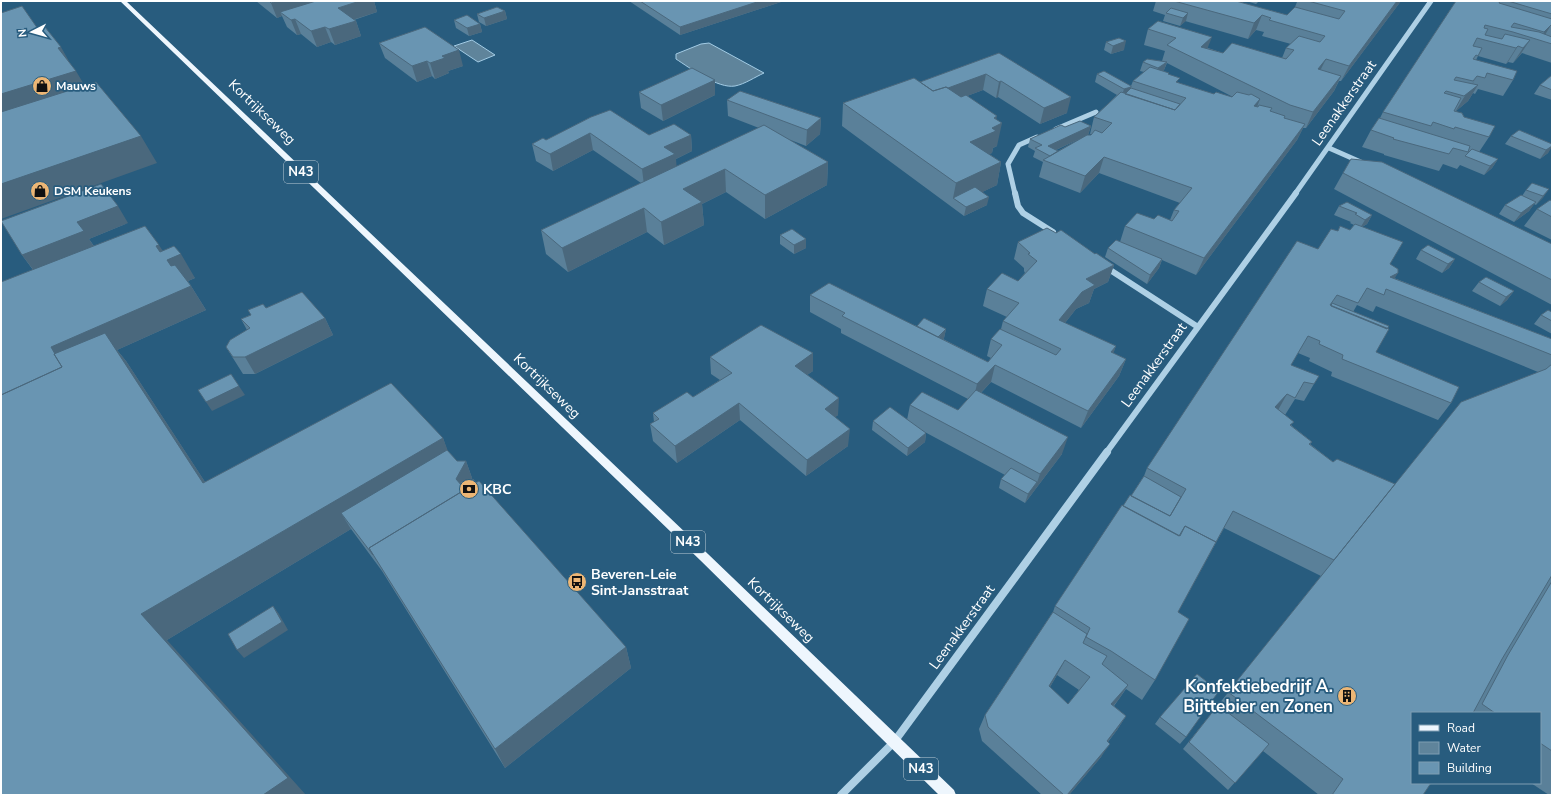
<svg xmlns="http://www.w3.org/2000/svg" width="1553" height="796" viewBox="0 0 1553 796" font-family="'Nunito Sans',sans-serif">
  <style>
    .water { fill: #5f849b; stroke: #a3cce5 }
    .lines { fill: none; stroke-linecap: round; stroke-linejoin: round }
    .minor-far2 { stroke: #aed0e5; stroke-width: 5 }
    .minor-far1 { stroke: #aed0e5; stroke-width: 6 }
    .minor { stroke: #aed0e5; stroke-width: 8 }
    .major { fill: #eef6fd; fill-rule: evenodd }
    .wall { fill: #5a8099; fill-rule: evenodd }
    .shaded-wall { fill: #4a687d }
    .building { fill: #6995b2; stroke: #4a687d; fill-rule: evenodd }
    .labels { text-anchor: middle; dominant-baseline: central; stroke-width: 3.5; stroke-linejoin: round; paint-order: stroke }
    .far-poi-label { font-size: 12px; font-weight: bold; fill: #fff; stroke: #285c7e; text-anchor: start }
    .shield { fill: #285c7e; stroke: #beced8; stroke-width: 1 }
    .shield-label { font-size: 13px; font-weight: bold; fill: #fff }
    .street-label { font-size: 14px; fill: #fff; stroke: #285c7e }
    .poi-label { font-size: 14px; font-weight: bold; fill: #fff; stroke: #285c7e; text-anchor: start }
    .near-poi-label { font-size: 17px; font-weight: bold; fill: #fff; stroke: #285c7e; text-anchor: end }
  </style>
  <rect width="100%" height="100%" fill="#285c7e"/>
  <!-- water -->
  <path class="water" d="M472,40L495,55L478,62L454,46Z
    M709,43L764,73C755,77 745,84 735,86C718,89 690,68 676,59V54L701,44Z"/>
  <g class="lines">
    <!-- minor-far2 -->
    <path class="minor-far2" d="M1056,129L1096,112
      M1329,148L1363,163
      M1015,194L1008,164L1019,145L1037,137
      M1295,194L1431,1"/>
    <!-- minor-far1 -->
    <path class="minor-far1" d="M1015,193L1018,206L1023,213L1053,232
      M1104,266L1198,327
      M1106,453L1296,193"/>
    <!-- minor -->
    <path class="minor" d="M841,795L894,742L1107,452"/>
    <!-- major -->
    <path class="major" d="M120,1H126L708,554L954,790L956,795H939L700,560Z"/>
  </g>
  <!-- wall -->
  <path class="wall" d="M256,1H374L377,12L354,20L356,21L361,36L335,45L331,42L317,47L301,34L297,35L287,27L282,16L277,18Z
    M629,1H784L680,35Z
    M1156,1H1236L1287,15L1295,7L1297,2L1295,1H1401L1341,81H1339L1334,91L1306,128H1303L1297,140L1196,275L1162,260L1159,268L1147,284L1105,257L1108,248L1120,242L1125,226L1154,219L1170,220L1174,210L1180,203L1099,173L1080,193L1039,177L1043,162L1033,157L1035,151L1028,147L1030,139L1065,127L1091,126L1088,135H1087H1091L1092,134H1090L1094,117L1117,95L1095,82L1097,74L1131,86L1133,81L1144,72L1140,71L1143,62L1162,61L1165,51L1144,45L1148,29L1158,21L1208,48L1223,53L1282,58L1286,48L1291,44L1262,36L1264,32L1256,30L1248,39L1185,21L1180,26L1163,21L1165,15L1153,11ZM1167,63L1233,97H1232L1214,94L1179,83L1169,75L1163,71L1164,70ZM1084,137L1058,151L1056,150Z
    M1246,1H1259L1256,4Z
    M1456,1H1552V63L1522,53L1513,63L1508,62L1506,64L1478,56L1476,60L1513,80L1503,96L1478,89L1475,94L1473,93L1468,101L1456,111L1464,117L1489,137L1479,152L1498,159L1492,168L1484,175L1460,165L1457,169L1443,164L1439,171L1384,155V154L1362,147L1371,130L1380,118L1383,112Z
    M505,11L507,19L486,26L479,22L477,14Z
    M454,20L480,24L482,32L469,36L456,28Z
    M1106,42L1124,50L1111,54L1104,50Z
    M379,43L463,66L448,71L449,73L435,79L432,76L417,82L385,58Z
    M999,53L1067,113L1040,124L998,97L996,98L983,90L967,96L997,120V146L993,148L992,153L989,154L1001,162L997,185L982,192L987,205L964,216L842,126L843,103L920,82Z
    M1552,75V100L1534,94L1540,85Z
    M715,80V95L663,121L641,108L639,92Z
    M727,100L821,118L820,134L806,146L788,139L828,162L827,185L765,219L726,192L702,204L704,225L664,245L647,232L568,272L546,254L541,230L641,183L593,150L553,171L536,161L532,144L546,140L591,117L649,135H691L692,151L676,159V167L759,128L728,116Z
    M1511,136L1552,144L1548,153L1540,159L1505,144Z
    M1343,173L1552,244V305L1334,189Z
    M1549,189L1536,205L1534,204L1529,211L1514,222L1499,214L1505,205L1522,196L1526,190Z
    M1552,201V240L1524,226L1537,209Z
    M1339,206L1372,215L1367,224L1362,227L1390,264L1394,278L1552,339V795H1549L1531,783H1540V713H1412L1423,795H1319L1263,751L1228,790L1183,749L1321,576L1224,528L1178,612L1155,680L1142,700L1126,689L1119,699L1114,706L1126,716L1117,730L1108,742L1101,757L1069,795H1042L982,741L979,729L985,715L1053,612L1055,606L1123,506L1131,496L1144,476L1147,468L1318,249L1338,231L1350,230L1354,225L1350,223L1351,222L1334,215ZM1357,305L1373,312L1376,306L1538,372L1395,484L1333,462L1310,444L1312,442L1292,426L1285,415L1295,399L1304,401L1314,384L1291,365L1298,353L1310,358L1309,361L1332,372L1331,376L1438,420L1451,403L1376,352L1353,312ZM1057,675L1079,690L1068,704L1050,687Z
    M128,223L89,239L94,246L163,251L195,278L188,281L191,286L206,310L117,350L126,361L205,482L443,438L447,450L457,461H466L472,478L471,480L626,647L631,668L505,768L382,571L351,529L167,640L1,795L33,270L22,255Z
    M1056,233L1114,265L1108,282L1094,289L1089,303L1076,309L1065,323L1116,346L1113,353L1126,359L1119,376L1081,428L991,382L981,393L1062,454L1025,503L999,488L1001,479L1005,475L921,430L926,433L925,442L907,456L872,430L873,421L907,420L910,405L958,410L968,399L841,333V329L810,312V295L917,326L946,329L944,338L943,339L988,362L991,358L987,356L991,339L1001,329L1003,321L1007,317L983,306L987,289L1018,281L1025,273L1024,271V268L1014,259L1018,242Z
    M780,235L806,248L794,254L780,244Z
    M1421,250L1455,259L1449,268L1442,273L1416,259Z
    M1479,282L1514,291L1507,300L1500,306L1472,291Z
    M266,308L325,318L333,335L255,374H243L226,347L247,330L241,319Z
    M1552,312V334L1534,324L1541,315Z
    M710,357L813,371L807,375L838,415L835,417L848,446L806,476L740,420L677,463L653,441L650,424L654,422L653,413L693,397L720,380L711,374Z
    M1160,717L1186,737L1180,744L1155,724Z"/>
  <!-- shaded-wall -->
  <path class="shaded-wall" d="M278,1H323L280,12L282,16L277,18L271,3Z
    M360,1H374L377,12L343,23L338,8Z
    M760,1H784L680,35V27Z
    M1397,1H1401L1341,81L1349,66Z
    M505,11L507,19L486,26L484,18Z
    M1188,13L1186,21L1180,26L1183,18Z
    M1262,15L1256,30L1248,39L1254,23Z
    M295,19L301,34L297,35L291,20Z
    M1552,20L1547,29L1551,25L1542,40H1539Z
    M356,21L361,36L335,45L329,29Z
    M480,24L482,32L469,36L467,28Z
    M325,27L331,42L317,47L311,31Z
    M1212,37L1206,52L1201,47Z
    M1530,40L1520,55L1513,63L1523,48Z
    M1126,41L1124,50L1111,54L1113,46Z
    M1518,46L1508,62L1506,64L1516,48Z
    M61,47L75,72L76,71L92,98L1,127V94L58,48Z
    M459,50L463,66L448,71L449,73L435,79L430,63L442,56Z
    M1326,59L1318,75V69Z
    M427,61L432,76L417,82L412,66Z
    M1167,62L1164,70L1155,76L1158,68Z
    M986,74L983,90L927,111L929,95Z
    M1341,76L1334,91L1306,128L1313,112Z
    M1477,76L1468,92L1478,85L1468,101L1455,112Z
    M715,80V95L663,121L661,105Z
    M1001,81L998,97L996,98L999,82Z
    M1131,87L1128,96L1121,98L1124,89Z
    M1071,97L1067,113L1040,124L1044,108Z
    M1260,99L1254,115V106Z
    M997,116L995,126L1002,123L997,146L993,148L992,153L966,164L970,142L994,118Z
    M821,118L820,134L806,146L807,130Z
    M1305,124L1297,140L1196,275L1204,258Z
    M1091,126L1088,135L1047,154L1048,146Z
    M590,133L593,150L553,171L550,154Z
    M691,135L692,151L676,159L677,171L644,185L642,169L664,147Z
    M141,136L157,163L1,219V184Z
    M1552,146V147L1548,153L1540,159L1546,150Z
    M1104,157L1099,173L1080,193L1085,176Z
    M1498,159L1492,168L1484,175L1490,166Z
    M828,162L827,185L765,219V195Z
    M1001,162L997,185L960,203L953,198L956,183Z
    M725,169L726,192L702,204L704,225L664,245L661,222L683,189Z
    M1549,189L1543,198L1536,205L1543,196Z
    M989,197L987,205L964,216L966,207Z
    M1536,202L1529,211L1514,222L1521,213Z
    M118,206L128,223L89,239L95,248L35,272L22,255L77,222Z
    M644,208L647,232L568,272L562,248Z
    M1372,215L1367,224L1360,228L1365,220Z
    M806,239V248L794,254V245Z
    M159,245L168,259L181,254L195,278L181,284L156,246Z
    M1162,259L1159,268L1147,284L1150,275Z
    M1455,259L1449,268L1442,273L1448,264Z
    M1114,265L1108,282L1094,289L1089,303L1076,309L1054,337L1059,320L1086,279Z
    M1398,273L1388,289L1390,277Z
    M191,286L206,310L117,350L126,361L224,511L1,436L51,347Z
    M1514,291L1507,300L1500,306L1506,297Z
    M325,318L333,335L255,374L245,357Z
    M946,329L944,338L936,347L938,338Z
    M1116,346L1110,363L1111,352Z
    M813,353V371L795,383V366Z
    M1126,359L1119,376L1081,428L1088,411Z
    M995,365L991,382L973,401L977,384Z
    M239,386L245,395L212,411L206,402Z
    M1287,394L1277,412L1275,407Z
    M839,398L838,415L824,426L825,409Z
    M739,403L740,420L677,463L675,446Z
    M850,429L848,446L806,476L807,460Z
    M926,433L925,442L907,456L908,448Z
    M1068,437L1062,454L1034,491L1040,474Z
    M443,438L454,467L341,513L351,529L167,640L306,795H263L141,614Z
    M466,461L472,478L463,496L456,479Z
    M1037,482L1034,491L1025,503L1028,494Z
    M273,606L279,614L288,630L244,658L237,650Z
    M626,647L631,668L505,768L495,749Z
    M1065,660L1057,675L1042,700L1049,686Z
    M1128,685L1119,699L1103,718L1111,704Z
    M1126,716L1117,730L1098,754L1107,741Z
    M1110,744L1101,757L1069,795H1067Z"/>
  <!-- building -->
  <path class="building" d="M269,1H278L271,3Z
    M316,1H360L338,8L356,21L329,29L325,27L311,31L295,19L291,20L280,12Z
    M640,1H760L680,27Z
    M1174,1H1236L1287,15L1295,7L1339,19L1345,11L1308,1H1397L1349,66L1326,59L1318,69L1341,76L1313,112L1290,105L1167,45L1176,38L1148,29L1158,21L1212,37L1201,47L1223,53L1232,43L1286,59L1294,50L1286,48L1299,36L1320,42L1325,36L1269,20L1271,18L1262,15L1254,23Z
    M1456,1H1500L1499,3L1552,19V20L1551,21H1552V25H1551L1544,32L1514,23L1511,27L1539,32L1552,37V44L1513,32L1485,25L1484,28L1488,29L1485,35L1502,39L1505,34L1530,40L1523,48L1518,46L1516,48L1477,38L1473,46L1482,48L1478,56L1476,55L1473,59L1517,71L1513,80L1487,73L1485,78L1477,76L1473,81L1456,77L1454,80L1478,85L1464,96L1446,91L1444,93L1461,98L1454,111L1462,113L1464,117L1495,126L1489,137L1455,127L1454,129L1433,122L1431,126L1383,112Z
    M1508,1H1552V14Z
    M22,6L38,29L45,27L61,47L58,48L76,71L1,94V13Z
    M497,7L505,11L484,18L477,14Z
    M1171,8L1188,13L1183,18L1166,13Z
    M467,15L480,24L467,28L454,20Z
    M425,27L459,50L442,56L445,58L430,63L427,61L412,66L379,43Z
    M1119,38L1126,41L1113,46L1106,42Z
    M999,53L1071,97L1044,108L1001,81L999,82L986,74L948,88L946,87L933,91L920,82Z
    M1147,59L1167,62L1158,68L1143,62Z
    M1150,67L1169,73L1168,74L1180,78L1176,82L1214,94L1216,92L1232,97L1237,92L1249,95L1251,94L1260,99L1254,106L1258,107L1259,105L1272,108L1270,111L1285,116L1284,118L1305,124L1204,258L1125,226L1137,213L1154,219L1158,215L1172,221L1179,211L1174,210L1192,188L1104,157L1085,176L1043,160L1087,135H1091L1095,130L1102,133L1112,123L1094,117L1121,92L1175,110L1186,98L1133,81Z
    M692,68L715,80L661,105L639,92Z
    M1104,71L1131,86V87L1124,89L1097,74Z
    M1552,75V90L1540,85Z
    M914,78L933,91L946,87L961,97L966,95L997,116L994,118L1002,123L992,128L996,131L970,142L1001,162L956,183L843,103Z
    M96,82L141,136L1,184V112Z
    M1131,88L1180,104L1175,110L1125,94Z
    M740,91L821,118L807,130L727,100Z
    M610,110L649,135L674,124L691,135L664,147L675,154L642,169L590,133L550,154L532,144L543,138L546,140L591,117Z
    M1379,118L1470,146L1468,152L1453,148L1449,154L1393,139L1394,138L1371,130Z
    M1080,121L1091,126L1048,146L1058,151L1050,156L1035,148L1042,145L1030,139L1061,125L1065,127Z
    M764,125L828,162L765,195L725,169L683,189L702,202L661,222L644,208L562,248L541,230Z
    M1519,130L1552,144V146L1546,150L1511,136Z
    M1472,149L1498,159L1490,166L1465,156Z
    M1351,159L1382,162L1552,244V280L1343,173Z
    M1532,183L1549,189L1543,196L1526,190Z
    M101,184L118,206L77,222L84,231L22,255L1,221Z
    M975,187L989,197L966,207L953,198Z
    M1521,195L1536,202L1521,213L1505,205Z
    M1550,200L1552,201V217L1537,209Z
    M1347,202L1372,215L1365,220L1355,214L1357,213L1339,206Z
    M1355,224L1403,242L1390,264L1398,269V273L1390,277L1552,339V355L1386,289L1384,295L1367,288L1358,303L1337,295L1330,305L1389,329L1376,352L1459,387L1451,403L1342,359L1343,355L1319,344L1320,341L1308,336L1291,365L1319,376L1314,384L1304,382L1295,398L1287,394L1275,407L1294,422L1290,425L1312,442L1309,444L1333,462L1337,459L1395,484L1334,560L1233,511L1216,542L1185,526L1179,536L1123,506L1130,495L1170,516L1186,489L1147,468L1297,241L1318,249L1331,229L1338,231L1340,226L1350,230Z
    M145,226L159,245L156,246L160,252L174,246L181,254L167,260L171,266L175,265L191,286L51,347L55,354H54L62,367L1,395V282Z
    M1047,228L1056,233L1061,230L1095,254L1096,253L1114,265L1086,279L1095,285L1082,292L1059,320L1116,346L1111,352L1126,359L1088,411L995,365L977,384L842,316L845,313L810,295L829,283L988,362L1002,345L991,339L1000,329L1056,355L1061,349L1003,321L1019,303L987,289L1002,273L1018,281L1037,261L1028,254L1030,253L1018,242Z
    M792,229L806,239L794,245L780,235Z
    M1116,240L1162,259L1150,275L1108,248Z
    M1428,245L1455,259L1448,264L1421,250Z
    M1486,277L1514,291L1506,297L1479,282Z
    M302,292L325,318L245,357H233L226,347L230,340L250,328L241,319L251,315L248,310L263,304L266,308Z
    M1332,303L1389,326L1387,329L1331,306Z
    M1548,310L1552,312V321L1541,315Z
    M924,318L946,329L938,337L917,326Z
    M761,325L813,353L795,366L839,398L825,409L850,429L807,460L739,403L675,446L650,424L659,419L653,413L687,392L693,397L732,373L710,357Z
    M105,333L203,483L391,383L443,438L141,614L288,778L263,795H1V395L62,367L54,354Z
    M1552,364V575L1502,659L1473,713H1412V783H1431L1423,795H1332L1343,779L1228,692L1461,402L1546,369Z
    M231,374L239,386L206,402L198,390Z
    M976,390L1068,437L1040,474L910,405L922,392L958,410Z
    M890,407L926,433L908,448L873,421Z
    M447,450L457,461H466L456,479L462,486L473,479L476,483L369,548L373,555L341,513Z
    M1011,468L1037,482L1028,494L1001,479Z
    M1144,476L1181,497L1170,516L1131,496Z
    M479,481L626,647L495,749L369,548Z
    M1122,505L1180,536L1185,526L1216,542L1178,612L1189,619L1155,680L1111,651L1086,637L1090,628L1055,606Z
    M1552,581V751L1540,743V713H1495L1482,704L1508,655Z
    M273,606L282,622L237,650L228,634Z
    M1053,612L1087,634L1083,643L1107,656L1102,664L1128,685L1111,704L1126,716L1107,741L1110,744L1067,795H1064L988,727L985,715ZM1065,660L1090,677L1068,704L1049,686Z
    M1197,674L1219,691L1186,737L1160,717Z
    M1218,705L1269,744L1235,783L1189,742Z"/>
  <!-- icons -->
  <defs>
    <g id="shop-disc" transform="scale(1)"><circle r="9.5" fill="#ecb675" stroke="#285c7e"/><path d="M-5-2.5h2.3a2.7 3.5 0 0 1 5.4 0H5L5.5 6h-11ZM-1.5-2.5h3a1.5 2.3 0 0 0-3 0Z" fill="#111"/></g>
    <g id="bank-disc" transform="scale(1)"><circle r="9.5" fill="#ecb675" stroke="#285c7e"/><path d="M-6-4H6V4H-6ZM0-2.3a2.3 2.3 0 1 0 0 4.6a2.3 2.3 0 1 0 0-4.6Z" fill="#111"/></g>
    <g id="bus-disc" transform="scale(1)"><circle r="9.5" fill="#ecb675" stroke="#285c7e"/><path d="M-5-6H5V4H4V6H2V4H-2V6H-4V4H-5ZM-3.5-4V0h7V-4ZM-3.5 1.2v1.5H-2V1.2ZM2 1.2v1.5H3.5V1.2Z" fill="#111"/></g>
    <g id="building-disc" transform="scale(1)"><circle r="9.5" fill="#ecb675" stroke="#285c7e"/><path d="M-4-6H4V6H1V3H-1V6H-4ZM-2.5-4.3h1.7v1.8h-1.7ZM.8-4.3h1.7v1.8H.8ZM-2.5-1h1.7V.8h-1.7ZM.8-1h1.7V.8H.8Z" fill="#111"/></g>
  </defs>
  <g fill-rule="evenodd">
    <use href="#shop-disc" x="42" y="86"/>
    <use href="#shop-disc" x="40" y="191"/>
    <use href="#bank-disc" x="469" y="489"/>
    <use href="#bus-disc" x="577" y="582"/>
    <use href="#building-disc" x="1347" y="696"/>
  </g>
  <g class="labels">
    <!-- far-poi labels -->
    <g class="far-poi-label">
      <text x="56" y="86">Mauws</text>
      <text x="54" y="191">DSM Keukens</text>
    </g>
    <!-- shield labels -->
    <g class="shield">
      <rect x="284" y="161" width="34" height="22" rx="3"/>
      <rect x="671" y="531" width="34" height="22" rx="3"/>
      <rect x="904" y="758" width="34" height="22" rx="3"/>
    </g>
    <g class="shield-label">
      <text x="301" y="172">N43</text>
      <text x="688" y="542">N43</text>
      <text x="921" y="769">N43</text>
    </g>
    <!-- street labels -->
    <g class="street-label">
      <text transform="translate(1344 103) rotate(-55)">Leenakkerstraat</text>
      <text transform="translate(262 112) rotate(44)">Kortrijkseweg</text>
      <text transform="translate(1154 365) rotate(-54)">Leenakkerstraat</text>
      <text transform="translate(547 386) rotate(44)">Kortrijkseweg</text>
      <text transform="translate(781 610) rotate(44)">Kortrijkseweg</text>
      <text transform="translate(962 627) rotate(-54)">Leenakkerstraat</text>
    </g>
    <!-- poi labels -->
    <g class="poi-label">
      <text x="483" y="489">KBC</text>
      <text x="591" y="574">Beveren-Leie<tspan x="591" dy="16">Sint-Jansstraat</tspan></text>
    </g>
    <!-- near-poi labels -->
    <g class="near-poi-label">
      <text x="1333" y="686">Konfektiebedrijf A.<tspan x="1333" dy="20">Bijttebier en Zonen</tspan></text>
    </g>
  </g>
  <!-- border -->
  <rect width="1553" height="796" fill="none" stroke="#ffffff" stroke-width="4"/>
  <!-- legend -->
  <rect x="1411" y="712" width="130" height="72" fill="#285c7e" stroke="#7e9db2"/>
  <rect x="1419" y="725" width="20" height="6" fill="#eef6fd" stroke="#7e9db2"/>
  <text x="1447" y="732" font-size="12" fill="#ffffff">Road</text>
  <rect x="1419" y="742" width="20" height="12" fill="#5f849b" stroke="#7e9db2"/>
  <text x="1447" y="752" font-size="12" fill="#ffffff">Water</text>
  <rect x="1419" y="762" width="20" height="12" fill="#6995b2" stroke="#7e9db2"/>
  <text x="1447" y="772" font-size="12" fill="#ffffff">Building</text>
  <!-- north arrow -->
  <g transform="translate(32 32) rotate(264)" stroke="#285c7e" stroke-width="3" paint-order="stroke">
  <path d="M0-3L7 15L0 10L-7 15Z" fill="#ffffff"/>
  <text y="-6" font-size="11" font-weight="bold" text-anchor="middle" fill="#ffffff">N</text>
  </g>
</svg>
